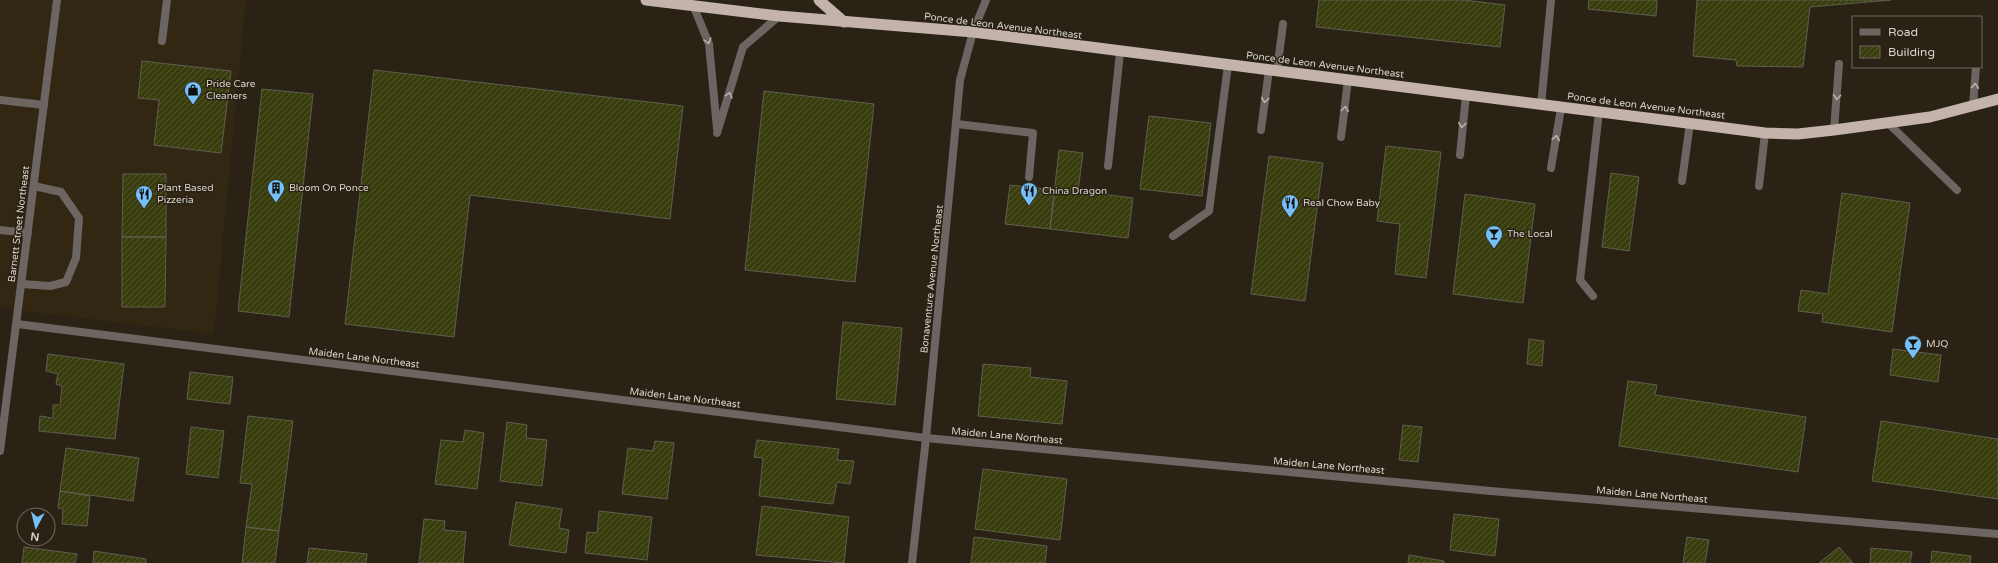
<svg xmlns="http://www.w3.org/2000/svg" width="1998" height="563" viewBox="0 0 1998 563" font-family="'Varela Round',sans-serif">
  <style>
    .built { fill: #312713 }
    .building { fill: url(#building-hatch); stroke: #5d5f4f }
    .lines { fill: none; stroke-linecap: round; stroke-linejoin: round }
    .service { stroke: #6c6561; stroke-width: 8 }
    .minor { stroke: #6c6561; stroke-width: 8 }
    .trunk { stroke: #c4b3aa; stroke-width: 11 }
    .oneway { stroke: #b8b2ab }
    .labels { text-anchor: middle; dominant-baseline: central; stroke-width: 3; stroke-linejoin: round; paint-order: stroke }
    .street-label { font-size: 10px; fill: #d8d3cb; stroke: #2a2215 }
    .poi-label { font-size: 10px; fill: #d8d3cb; stroke: #2a2215; text-anchor: start }
  </style>
  <defs>
    <pattern id="building-hatch" width="6" height="6" patternUnits="userSpaceOnUse"><rect width="6" height="6" fill="#393d0d"/><path d="M-1 1l2-2M0 6l6-6M5 7l2-2" fill="none" stroke="#55582f"/></pattern>
  </defs>
  <rect width="100%" height="100%" fill="#2a2215"/>
  <!-- built -->
  <path class="built" d="M0,0H246L214,334L0,308Z"/>
  <!-- building -->
  <path class="building" d="M1319,0H1464L1505,5L1500,47L1316,27Z
    M1589,0H1657L1656,16L1588,9Z
    M1697,0H1891L1810,7L1803,67L1737,66L1736,60L1693,56Z
    M142,61L231,71L221,153L154,145L159,100L138,98Z
    M374,70L683,106L670,219L470,195L454,337L345,324Z
    M262,89L313,94L289,317L238,311Z
    M764,91L874,104L855,282L745,270Z
    M1149,116L1211,123L1202,196L1140,189Z
    M1386,146L1441,152L1426,278L1395,274L1400,224L1377,221Z
    M1059,150L1083,153L1078,191L1133,198L1128,238L1050,229Z
    M1269,156L1323,163L1305,301L1251,294Z
    M1611,173L1639,177L1629,251L1602,247Z
    M123,174H166V237H122Z
    M1010,185L1055,190L1050,229L1005,224Z
    M1842,193L1910,203L1892,332L1822,322L1823,314L1798,311L1801,290L1828,294Z
    M1465,194L1535,204L1523,303L1453,294Z
    M122,237H166L165,307H122Z
    M843,322L902,328L895,405L836,399Z
    M1529,339L1544,341L1542,366L1527,364Z
    M1893,349L1941,355L1938,382L1890,375Z
    M48,354L124,364L115,439L39,431L40,416L53,418V405H60L62,386L56,384L58,374L46,371Z
    M983,364L1031,368L1030,377L1067,381L1062,424L978,416Z
    M190,372L233,377L230,404L187,399Z
    M1628,381L1657,385L1655,395L1806,417L1798,472L1619,446Z
    M248,416L293,421L279,531L246,527L252,484L240,483Z
    M1881,421L1998,439V499L1872,481Z
    M507,422L527,425L526,438L547,440L542,486L500,481Z
    M1403,425L1422,427L1418,462L1399,460Z
    M191,427L224,431L218,478L186,474Z
    M465,430L484,433L477,489L435,484L441,440L463,442Z
    M757,440L839,449L837,460L854,461L850,484L837,482L833,504L759,496L763,458L754,457Z
    M655,441L674,443L667,499L622,494L628,448L653,451Z
    M66,448L139,458L133,501L60,491Z
    M983,469L1067,479L1060,540L975,529Z
    M60,491L90,496L87,526L62,524L63,509L58,508Z
    M516,502L562,509L559,528L569,530L566,553L509,545Z
    M762,506L849,517L844,563L756,555Z
    M599,511L652,517L647,560L585,553L587,532L597,533Z
    M1454,514L1499,519L1495,556L1450,550Z
    M424,519L445,521L444,530L466,532L463,563H419Z
    M246,527L279,531L275,563H242Z
    M974,537L1047,546L1045,563H971Z
    M1687,537L1709,540L1705,563H1683Z
    M24,547L77,554L75,563H22Z
    M1839,547L1853,563H1819Z
    M309,548L367,554L366,563H307Z
    M1871,548L1912,552L1910,563H1870Z
    M94,551L146,559V563H93Z
    M1932,551L1971,556L1970,563H1931Z
    M1409,555L1444,561V563H1408Z"/>
  <g class="lines">
    <!-- service -->
    <path class="service" d="M693,5L709,44L717,129
      M162,41L167,0
      M1277,71L1283,24
      M0,100L44,105
      M1973,105L1976,67
      M1888,123L1957,190
      M957,124L1033,133L1029,177
      M1261,130L1269,70
      M1834,130L1839,64
      M717,133L743,47L779,16
      M1341,137L1348,80
      M1460,155L1466,95
      M1108,166L1120,52
      M1551,168L1561,108
      M1682,181L1690,123
      M1759,186L1765,133
      M0,230L28,233
      M1173,236L1209,211L1228,65
      M22,284L50,286L66,282L76,258L79,218L61,192L34,186
      M1593,296L1580,280L1599,112
      M17,324L926,438L1491,491L1998,534"/>
    <!-- minor -->
    <path class="minor" d="M1541,105L1551,0
      M0,451L57,0
      M912,563L926,438L960,80L973,32L986,0"/>
    <!-- trunk -->
    <path class="trunk" d="M646,0L779,16L973,32L1765,133L1798,134L1834,130L1930,117L1998,99
      M819,0L844,22"/>
  </g>
  <!-- one-way arrows -->
  <defs><path id="oneway-chevron" d="M-2-3.5L2.5 0L-2 3.5" fill="none" stroke-width="1.6" stroke-linecap="round" stroke-linejoin="round"/></defs>
  <g class="oneway">
    <use href="#oneway-chevron" transform="translate(708 41) rotate(73)"/>
    <use href="#oneway-chevron" transform="translate(1975 86) rotate(-86)"/>
    <use href="#oneway-chevron" transform="translate(729 95) rotate(-73)"/>
    <use href="#oneway-chevron" transform="translate(1837 97) rotate(94)"/>
    <use href="#oneway-chevron" transform="translate(1265 100) rotate(97)"/>
    <use href="#oneway-chevron" transform="translate(1345 109) rotate(-83)"/>
    <use href="#oneway-chevron" transform="translate(1462 125) rotate(96)"/>
    <use href="#oneway-chevron" transform="translate(1556 138) rotate(-80)"/>
  </g>
  <!-- icons -->
  <defs>
    <g id="shop-pin" transform="scale(0.9)"><path d="M0 17L-7.5 6A9.5 9.5 0 1 1 7.5 6Z" fill="#77bff7" stroke="#2a2215"/><path d="M-5-2.5h2.3a2.7 3.5 0 0 1 5.4 0H5L5.5 6h-11ZM-1.5-2.5h3a1.5 2.3 0 0 0-3 0Z" fill="#111"/></g>
    <g id="building-pin" transform="scale(0.9)"><path d="M0 17L-7.5 6A9.5 9.5 0 1 1 7.5 6Z" fill="#77bff7" stroke="#2a2215"/><path d="M-4-6H4V6H1V3H-1V6H-4ZM-2.5-4.3h1.7v1.8h-1.7ZM.8-4.3h1.7v1.8H.8ZM-2.5-1h1.7V.8h-1.7ZM.8-1h1.7V.8H.8Z" fill="#111"/></g>
    <g id="restaurant-pin" transform="scale(0.9)"><path d="M0 17L-7.5 6A9.5 9.5 0 1 1 7.5 6Z" fill="#77bff7" stroke="#2a2215"/><path d="M-5-6h1v4h1v-4h1v4h1v-4h1v5L-1.5 .5V6h-2V.5L-5-1ZM5-6V6H3V1.5H1.5Q1.5-4 5-6Z" fill="#111"/></g>
    <g id="bar-pin" transform="scale(0.9)"><path d="M0 17L-7.5 6A9.5 9.5 0 1 1 7.5 6Z" fill="#77bff7" stroke="#2a2215"/><path d="M-6-5H6L.8 .8V4.5H3.5V6h-7V4.5H-.8V.8Z" fill="#111"/></g>
  </defs>
  <g fill-rule="evenodd">
    <use href="#shop-pin" x="193" y="90"/>
    <use href="#building-pin" x="276" y="188"/>
    <use href="#restaurant-pin" x="1029" y="191"/>
    <use href="#restaurant-pin" x="144" y="194"/>
    <use href="#restaurant-pin" x="1290" y="203"/>
    <use href="#bar-pin" x="1494" y="234"/>
    <use href="#bar-pin" x="1913" y="344"/>
  </g>
  <g class="labels">
    <!-- street labels -->
    <g class="street-label">
      <text transform="translate(1003 26) rotate(7)">Ponce de Leon Avenue Northeast</text>
      <text transform="translate(1325 65) rotate(7)">Ponce de Leon Avenue Northeast</text>
      <text transform="translate(1646 106) rotate(7)">Ponce de Leon Avenue Northeast</text>
      <text transform="translate(19 224) rotate(-83)">Barnett Street Northeast</text>
      <text transform="translate(932 279) rotate(-84)">Bonaventure Avenue Northeast</text>
      <text transform="translate(364 358) rotate(7)">Maiden Lane Northeast</text>
      <text transform="translate(685 398) rotate(7)">Maiden Lane Northeast</text>
      <text transform="translate(1007 436) rotate(5)">Maiden Lane Northeast</text>
      <text transform="translate(1329 466) rotate(5)">Maiden Lane Northeast</text>
      <text transform="translate(1652 495) rotate(5)">Maiden Lane Northeast</text>
    </g>
    <!-- poi labels -->
    <g class="poi-label">
      <text x="206" y="84">Pride Care<tspan x="206" dy="12">Cleaners</tspan></text>
      <text x="157" y="188">Plant Based<tspan x="157" dy="12">Pizzeria</tspan></text>
      <text x="289" y="188">Bloom On Ponce</text>
      <text x="1042" y="191">China Dragon</text>
      <text x="1303" y="203">Real Chow Baby</text>
      <text x="1507" y="234">The Local</text>
      <text x="1926" y="344">MJQ</text>
    </g>
  </g>
  <!-- legend -->
  <rect x="1852" y="16" width="130" height="52" fill="#2a2215" stroke="#70695e"/>
  <rect x="1860" y="29" width="20" height="6" fill="#6c6561" stroke="#70695e"/>
  <text x="1888" y="36" font-size="12" fill="#d8d3cb">Road</text>
  <rect x="1860" y="46" width="20" height="12" fill="url(#building-hatch)" stroke="#70695e"/>
  <text x="1888" y="56" font-size="12" fill="#d8d3cb">Building</text>
  <!-- north arrow -->
  <g transform="translate(36 527) rotate(187)"><circle r="19" fill="#2a2215" stroke="#70695e"/>
  <path d="M0-3L7 15L0 10L-7 15Z" fill="#77bff7"/>
  <text y="-6" font-size="11" font-weight="bold" text-anchor="middle" fill="#d8d3cb">N</text>
  </g>
</svg>
